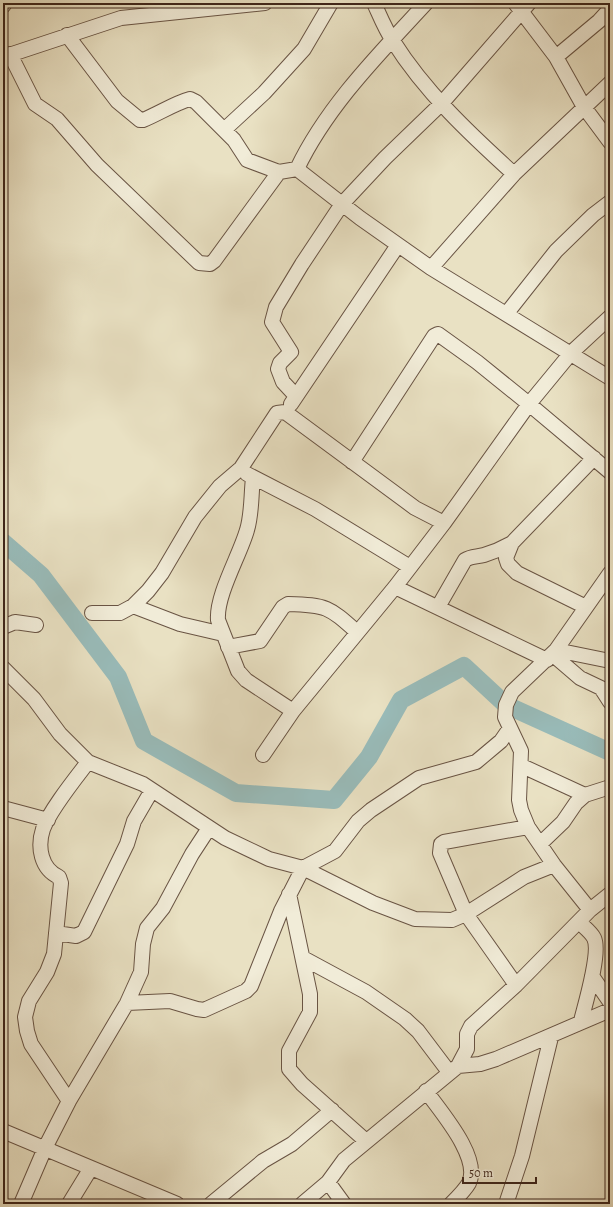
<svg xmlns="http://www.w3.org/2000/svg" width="613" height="1207" viewBox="0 0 613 1207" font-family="Alegreya,serif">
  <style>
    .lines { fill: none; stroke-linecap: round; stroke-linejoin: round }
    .river { stroke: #99bcba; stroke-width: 18 }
    .minor-casing { stroke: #695444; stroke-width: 16 }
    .minor { stroke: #f1ecd8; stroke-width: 14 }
  </style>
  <rect width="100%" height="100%" fill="#e9e1c3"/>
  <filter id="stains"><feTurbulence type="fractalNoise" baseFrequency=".005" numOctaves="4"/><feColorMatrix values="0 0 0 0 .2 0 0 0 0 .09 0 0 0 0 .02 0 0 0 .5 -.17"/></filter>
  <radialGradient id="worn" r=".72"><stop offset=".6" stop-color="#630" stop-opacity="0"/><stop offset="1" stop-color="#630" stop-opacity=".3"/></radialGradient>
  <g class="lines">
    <!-- river -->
    <path class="river" d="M3,542L41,575L118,677L144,741L236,793L334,800L369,757L401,700L464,666L506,705L610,752"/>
    <!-- minor casing -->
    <g class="minor-casing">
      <path id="minor" d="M374,3C380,16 385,29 393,41C425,92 470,134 514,174
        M515,3L556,57L584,107L610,142
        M3,6L5,3
        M67,35L117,101L140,120H143C158,114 175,103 190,99L196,102L234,140L247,160L279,172L297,169L360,218L431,268L610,378
        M10,54L35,104L57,119L97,165L199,263L210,264L214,261L279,172
        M3,57L121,18L265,3
        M556,57L599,21L610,9
        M224,130L264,93L304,49L331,3
        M297,169C327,106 379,54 426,3
        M431,268L514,174L610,83
        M507,313L556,251L593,215L610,202
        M296,396L283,382L278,369L280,363L291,352L272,322L276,307L302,264L342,204L385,158L442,103L529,3
        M291,404L398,245
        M352,462L434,336L438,334L477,362L529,404L610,472
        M247,474L315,509L410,567
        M253,478C251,495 252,514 247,530C240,555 216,595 218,620L238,671L246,680L293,711
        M512,543L506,558L508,564L517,573L586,607
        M395,587L547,660
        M133,606L180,624L223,634
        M438,607L465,560C471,556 477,557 484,555C494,552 503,548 512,543L594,458
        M92,613H120L133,606L148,591L162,573L195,517L220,486L241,468L277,413L285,412L415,508L444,523
        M3,627L15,622L36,625
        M228,647L260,641L283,607L288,604C327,605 329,607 357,632
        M556,650L610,661
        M552,654L580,678L601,688L610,702
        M3,668L34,699L60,734L88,762L143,784L225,838L269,859L303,868L373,903L415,919L452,920L466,914L524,877L554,865
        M263,755L293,711L395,587L444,523L529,404L571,353L610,317
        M522,766L585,795
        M3,808L48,820
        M540,844L563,822L576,803L585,795L610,787
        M289,894L310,994V1012L289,1051V1069L302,1084L366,1141
        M590,910L554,865L528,827L521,810L519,800L521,751L505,717L506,705L512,692L556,650L610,573
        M579,922C584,927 591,932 594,938C601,952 585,1005 581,1021
        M56,933L76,936L84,932L127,844L134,821L152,790
        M303,958L366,992L405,1019L418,1031L449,1072
        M592,976L610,1002
        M516,985L466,914L440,853L441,844L444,842L528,827
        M127,1003L170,1001L197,1009L204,1010L246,991L251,986L281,911L303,868L335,851L358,821L371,810L419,778L476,762L501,741L510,728
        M458,1066L467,1049V1034L471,1026L516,985L590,910L610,894
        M426,1091C440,1111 481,1157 469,1183C465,1190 457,1198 451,1204
        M69,1101L31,1044L27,1031L25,1017L29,1001L47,972L54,954L61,883L59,877C41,869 37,847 43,829C50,810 75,779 88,762
        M3,1131L177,1204
        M328,1182L344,1204
        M21,1204L45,1148L69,1101L127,1003L141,972L143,944L147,928L163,908L192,854L209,828
        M69,1204L91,1168
        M211,1204L263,1161L292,1144L332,1110
        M302,1204L328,1182L344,1160L458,1066L480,1064L496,1059L610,1010
        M506,1204L522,1156L551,1037"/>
    </g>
    <!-- minor -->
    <use href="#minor" class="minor"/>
  </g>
  <!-- margin -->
  <rect width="613" height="1207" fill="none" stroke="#e9e1c3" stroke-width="16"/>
  <rect x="4" y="4" width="605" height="1199" fill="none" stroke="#3e251a" stroke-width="2"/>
  <rect x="8" y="8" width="597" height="1191" fill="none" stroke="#3e251a"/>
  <!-- scale -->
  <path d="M463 1177v6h73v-6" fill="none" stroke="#3e251a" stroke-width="2"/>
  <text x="469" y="1177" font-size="12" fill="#3e251a" stroke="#f1ecd8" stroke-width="3" paint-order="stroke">50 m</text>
  <rect width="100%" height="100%" filter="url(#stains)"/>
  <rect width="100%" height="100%" fill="url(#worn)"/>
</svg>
